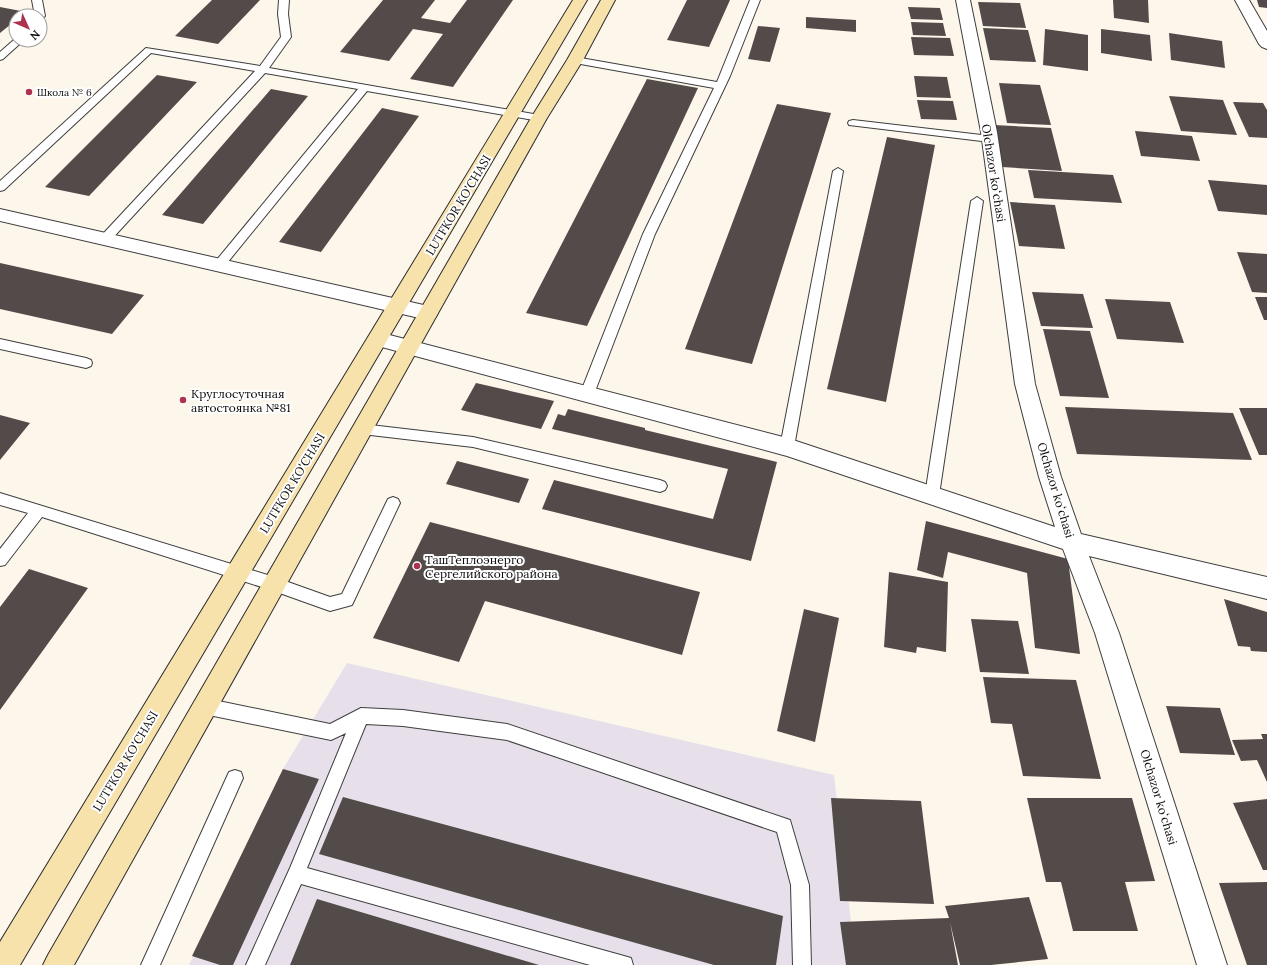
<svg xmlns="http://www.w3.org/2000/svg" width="1267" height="965" viewBox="0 0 1267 965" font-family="Lora,serif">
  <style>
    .industrial { fill: #e7e0ea }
    .building { fill: #534b49 }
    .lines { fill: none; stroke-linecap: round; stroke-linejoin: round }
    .lane-casing { stroke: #3e3e3e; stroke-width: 2 }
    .street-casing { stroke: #3e3e3e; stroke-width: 2 }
    .secondary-casing { stroke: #2d2d2d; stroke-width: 2 }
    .lane { fill: #fff; fill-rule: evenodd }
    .street { fill: #fff; fill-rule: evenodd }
    .secondary { fill: #f7e2ac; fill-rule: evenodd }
    .poi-dot { fill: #ae314d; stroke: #fff; stroke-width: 1.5 }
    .labels { text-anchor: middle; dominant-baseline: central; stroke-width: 4; stroke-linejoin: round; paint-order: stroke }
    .far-poi-label { font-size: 10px; fill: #0b0b0b; stroke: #fff; text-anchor: start }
    .street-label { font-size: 12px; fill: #0b0b0b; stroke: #fff }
    .poi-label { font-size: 12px; fill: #0b0b0b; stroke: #fff; text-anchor: start }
  </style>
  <rect width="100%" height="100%" fill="#fdf6eb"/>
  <!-- industrial -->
  <path class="industrial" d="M347,663L834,775L856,965H189L283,769Z"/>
  <!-- building -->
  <path class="building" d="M212,0H260L218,44L175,36Z
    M383,0H435L421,18L450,23L467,0H513L453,87L410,79L443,34L413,29L389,61L340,52Z
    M687,0H730L709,47L667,40Z
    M1113,0H1148L1149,23L1114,18Z
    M1257,0H1267V8L1259,7Z
    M978,2L1020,3L1026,28L983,26Z
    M0,7L26,12L21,16H16V20L0,33Z
    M908,7L940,8L943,20L911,19Z
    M806,17L856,20V32L806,28Z
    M911,22L943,23L946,36L913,35Z
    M758,26L780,28L770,62L748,59Z
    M983,28L1028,30L1036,62L990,60Z
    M1045,29L1088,35V71L1043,65Z
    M1101,29L1150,35L1152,61L1101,53Z
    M1169,33L1222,41L1225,68L1171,60Z
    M911,37L950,38L954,56L914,55Z
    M157,75L197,82L89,196L45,187Z
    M914,76L947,77L951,98L917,97Z
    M647,79L698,88L587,326L526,313Z
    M999,83L1040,85L1051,125L1007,123Z
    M271,89L308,96L203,224L162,215Z
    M1169,96L1223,100L1237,135L1181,131Z
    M917,100L953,101L957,120L921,119Z
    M1233,102L1263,103L1267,110V138L1249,137Z
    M777,104L831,113L752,364L685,349Z
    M382,108L419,116L321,252L279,242Z
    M994,125L1051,128L1062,171L1002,167Z
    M1135,131L1192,136L1200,161L1141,156Z
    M887,137L935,145L886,402L827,389Z
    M1028,170L1113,175L1122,203L1034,198Z
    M1208,180L1267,185V215L1218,211Z
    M1010,202L1055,205L1065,249L1019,246Z
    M1237,252L1267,254V293L1252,292Z
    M0,263L144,295L112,334L0,309Z
    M1032,292L1083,294L1093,328L1041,326Z
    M1255,297H1267V320H1264Z
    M1105,299L1170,302L1184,343L1117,339Z
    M1043,329L1090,331L1109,398L1060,396Z
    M476,383L554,401L541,429L461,410Z
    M1065,407L1233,413L1252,460L1077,454Z
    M1239,408H1267V455H1259Z
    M568,409L645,428V430L777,462L751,561L542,509L554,480L713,519L728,469L552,429L558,414L565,416Z
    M0,415L30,423L0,460Z
    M457,461L529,479L519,503L446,484Z
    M926,521L1068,559L1080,654L1035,648L1027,573L948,552L943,578L917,570Z
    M430,522L700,592L682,655L485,601L459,662L373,638Z
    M29,569L88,588L0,710V607Z
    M889,572L948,582L946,652L917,647L916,653L884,647Z
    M1224,599L1267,612V652L1251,651L1250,647L1238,646Z
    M804,609L839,618L815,742L777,731Z
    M971,619L1018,621L1029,674L980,672Z
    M983,677L1076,680L1101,779L1023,776L1012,724L991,723Z
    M1166,706L1220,708L1235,755L1180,753Z
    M1261,734H1267V782L1257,760L1241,761L1232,740L1263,739Z
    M283,769L319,779L233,965H220L192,956Z
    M343,797L783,916L776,965H714L319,854Z
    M831,798L921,801L934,904L840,901Z
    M1027,798H1132L1155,881L1125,882L1138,931H1073L1061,882H1046Z
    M1267,799V870H1263L1233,803Z
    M1267,882V965H1247L1219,883Z
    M1029,897L1048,959L991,965H960L950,922L958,965H846L840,922L949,918L945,906Z
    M317,899L539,965H290Z"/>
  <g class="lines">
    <!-- lane casing -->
    <g class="lane-casing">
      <path id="lane" d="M32,0H42L45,16L43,18L40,19V16H35Z
        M279,0H289L288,14L291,37L269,68L539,115L544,118L539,121L367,91L223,268H215L213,265L215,262L358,89L265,73L109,242H101L99,239L101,236L255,71L151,53L4,190L0,191V181L146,48L260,66L281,37L278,14Z
        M750,0H760L730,76L655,234L594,394L592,398L587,399L582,398L580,394L643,234L714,88L575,63L570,60L575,57L717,82Z
        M16,38V40H24L3,59L0,60V52Z
        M853,120L990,136L995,139L990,142L849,125L848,123L849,121Z
        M838,168L843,171L794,447L792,451L787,453L782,451L780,447L833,171Z
        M977,197L983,201L939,495L937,499L932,501L927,499L925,495L971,201Z
        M0,339L86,358L91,360L92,363L91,366L86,368L0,349Z
        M362,424L473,437L660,480L665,482L667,486L665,490L660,492L473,447L362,434L357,433L355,429L357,425Z
        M0,493L274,577L330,597L342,594L388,499L393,497L398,499L400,503L352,605L330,611L274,591L42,517L5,565L0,566V549L28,513L0,505Z
        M204,698L330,724L361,708L403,710L507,724L790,820L809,885L811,965H793L791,885L777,832L507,740L403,726L366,724L307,868L624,956L631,958L633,965H590L301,884L265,965H246L290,868L346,733L331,740L204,714L198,712L196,706L198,700Z
        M235,770L241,772L243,778L160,965H141L229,772Z"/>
    </g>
    <!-- street casing -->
    <g class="street-casing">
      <path id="street" d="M956,0H970L997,132L1035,384L1061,477L1081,534L1267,577V599L1089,556L1119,633L1227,965H1197L1095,633L1063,549L787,456L378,346L371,344L368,339L371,334L378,332L787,438L1055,527L1039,477L1015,384L981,132Z
        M1235,0H1249L1267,31V49L1262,47L1259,44Z
        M0,209L428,306L435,308L438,313L435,318L428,320L0,221Z"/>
    </g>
    <!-- secondary casing -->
    <g class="secondary-casing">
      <path id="secondary" d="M573,0H587L20,965H0V942Z
        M601,0H615L583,60L547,118L74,965H43L48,955L531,118L567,60Z"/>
    </g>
    <!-- lane -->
    <use href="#lane" class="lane"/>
    <!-- street -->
    <use href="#street" class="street"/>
    <!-- secondary -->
    <use href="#secondary" class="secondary"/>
  </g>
  <!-- markers -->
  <g class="poi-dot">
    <circle cx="29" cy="92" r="4"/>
    <circle cx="183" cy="400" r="4"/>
    <circle cx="417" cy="566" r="4"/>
  </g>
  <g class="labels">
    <!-- far-poi labels -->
    <g class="far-poi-label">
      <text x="37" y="92">Школа № 6</text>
    </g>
    <!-- street labels -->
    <g class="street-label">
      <text transform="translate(994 173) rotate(81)">Olchazor koʻchasi</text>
      <text transform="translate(458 205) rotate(-59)">LUTFKOR KO'CHASI</text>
      <text transform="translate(292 483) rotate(-59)">LUTFKOR KO'CHASI</text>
      <text transform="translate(1056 490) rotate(73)">Olchazor koʻchasi</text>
      <text transform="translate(125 761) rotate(-59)">LUTFKOR KO'CHASI</text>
      <text transform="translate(1159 797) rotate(73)">Olchazor koʻchasi</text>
    </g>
    <!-- poi labels -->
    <g class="poi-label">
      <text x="191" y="393">Круглосуточная<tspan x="191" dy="14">автостоянка №81</tspan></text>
      <text x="425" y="559">ТашТеплоэнерго<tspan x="425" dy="14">Сергелийского района</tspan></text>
    </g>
  </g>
  <!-- north arrow -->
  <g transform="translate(28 28) rotate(135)"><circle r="19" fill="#ffffff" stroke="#9d9d9d"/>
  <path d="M0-3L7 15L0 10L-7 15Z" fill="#ae314d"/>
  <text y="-6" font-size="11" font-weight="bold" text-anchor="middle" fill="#0b0b0b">N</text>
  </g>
</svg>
